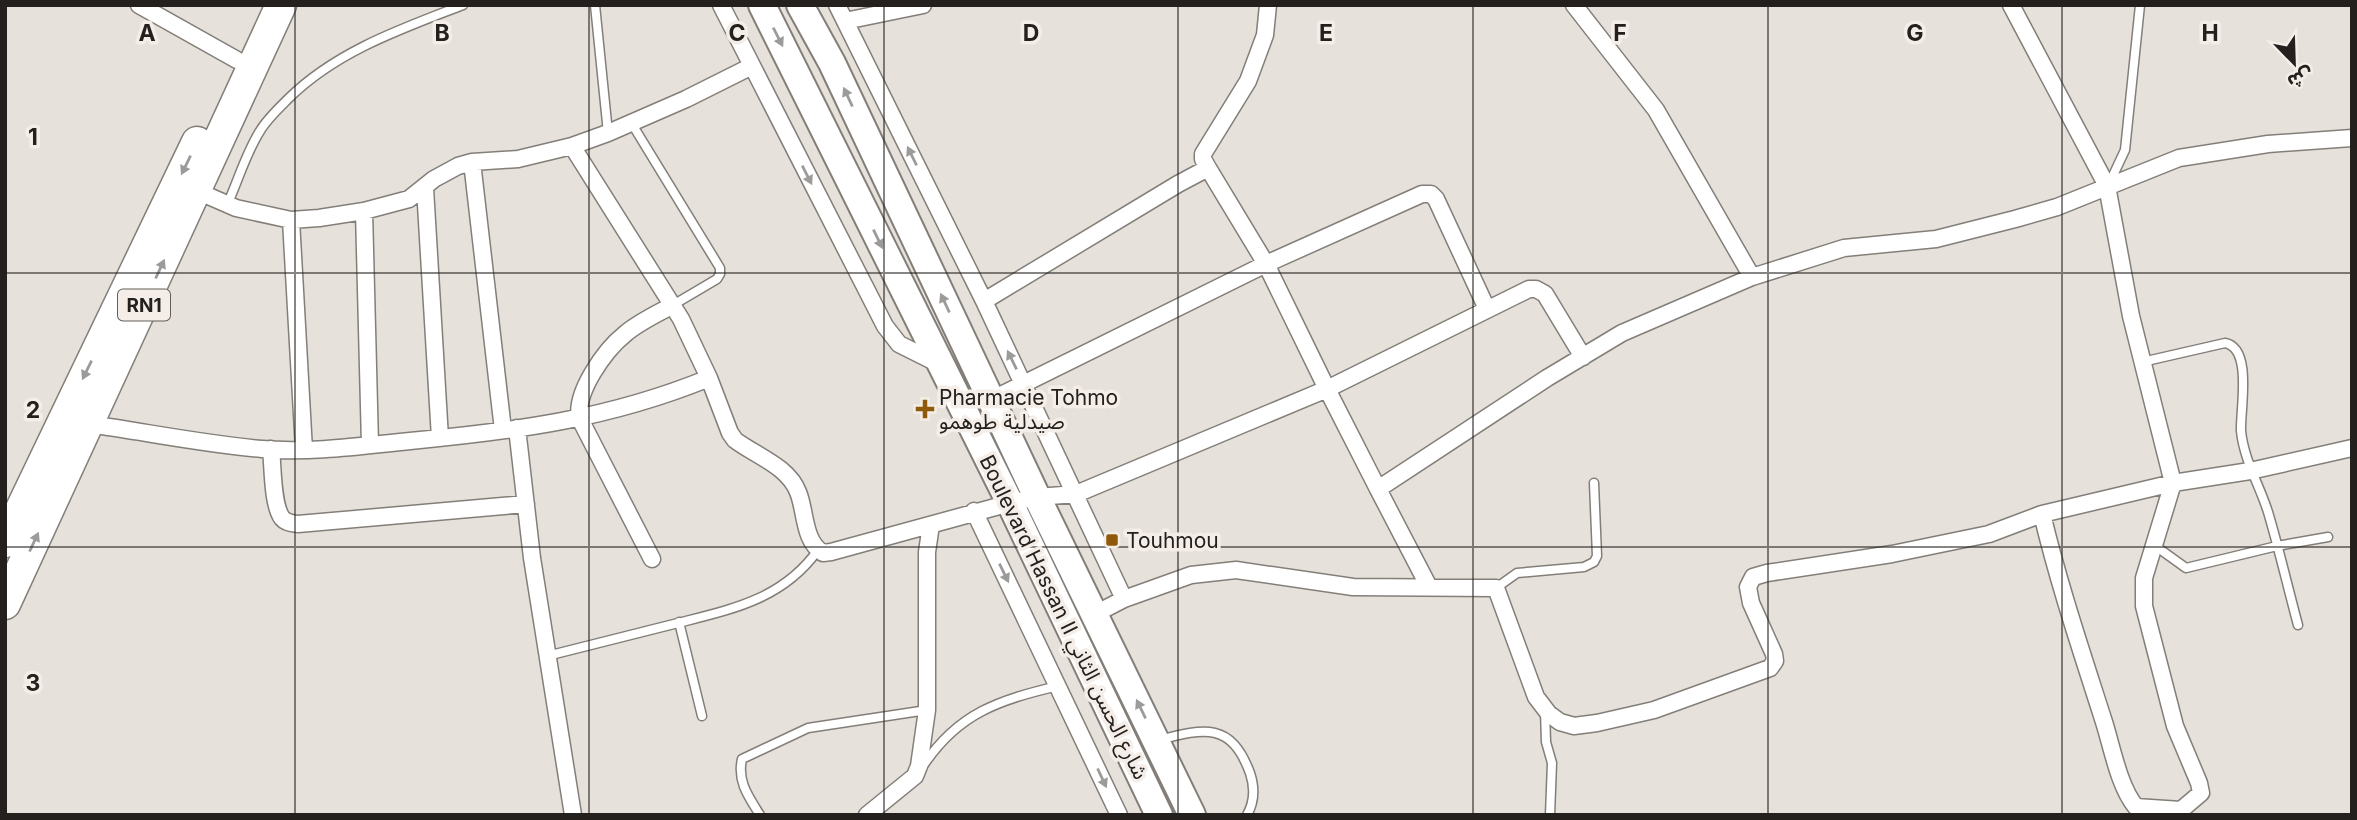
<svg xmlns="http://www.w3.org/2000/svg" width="2357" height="820" viewBox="0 0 2357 820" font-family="Inter,'Noto Sans Arabic',sans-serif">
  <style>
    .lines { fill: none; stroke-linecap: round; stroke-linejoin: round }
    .lane-casing { stroke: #837e78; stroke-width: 11 }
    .street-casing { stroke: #837e78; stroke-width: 19 }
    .primary-casing { stroke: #837e78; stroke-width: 30 }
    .highway-casing { stroke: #837e78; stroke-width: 33 }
    .lane { stroke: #fff; stroke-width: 8 }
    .street { stroke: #fff; stroke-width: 16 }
    .primary { stroke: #fff; stroke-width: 26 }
    .highway { stroke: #fff; stroke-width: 30 }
    .oneway { fill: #9c9b9a }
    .grid { fill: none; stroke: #23201e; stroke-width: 2; stroke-opacity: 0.55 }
    .poi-dot { fill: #8f5b0b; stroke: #f5eee8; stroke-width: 2.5 }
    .labels { text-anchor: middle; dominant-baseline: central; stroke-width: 7; stroke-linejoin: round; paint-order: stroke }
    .shield { fill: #f5eee8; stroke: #625e5b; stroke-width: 2 }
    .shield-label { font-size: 19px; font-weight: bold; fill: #23201e }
    .poi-label { font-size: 21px; fill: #23201e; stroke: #f5eee8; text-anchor: start }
    .street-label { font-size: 21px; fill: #23201e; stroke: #f5eee8 }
    .grid-label { font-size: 23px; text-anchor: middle; font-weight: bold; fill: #23201e; stroke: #f5eee8; stroke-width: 7; stroke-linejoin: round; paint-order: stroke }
  </style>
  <rect width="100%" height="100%" fill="#e7e1db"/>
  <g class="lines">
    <!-- lane casing -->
    <g class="lane-casing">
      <path id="lane" d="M595,5L608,133
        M632,124L720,268V274L717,279L673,305
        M2109,184L2125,150L2140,5
        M227,205C238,181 246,153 260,131C267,119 279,108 289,98C337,51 401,29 463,5
        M2142,362L2225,343C2253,348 2240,410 2241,431C2244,460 2259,484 2268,512C2279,549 2288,588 2298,625
        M2154,545L2186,568L2277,546L2328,537
        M1496,588L1517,573L1584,567L1594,562L1597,556L1594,483
        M679,622L702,716
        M547,656C591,645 634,634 678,623C733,609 783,599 818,550
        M1545,710L1546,742L1552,763L1550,815
        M1159,740C1205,728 1231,722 1250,773C1255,788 1255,801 1247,815
        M923,766C958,713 999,700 1058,686
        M760,815C748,796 737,781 742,759L808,728L927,710"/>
    </g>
    <!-- street casing -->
    <g class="street-casing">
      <path id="street" d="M139,5L237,60
        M721,5L885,326L899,344L939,364
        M837,5L984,301L1124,599
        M1574,5L1656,110L1752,277
        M845,21L923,5
        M572,146L681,319L709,378
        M472,162L503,430
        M1208,168L1203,159V154L1248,81L1265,35L1268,5
        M425,188L440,438
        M197,191L236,208L291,220L319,218L364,211L409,199L434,179L458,166L472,162L518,159L572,146L608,133L686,99L752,66
        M364,211L370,445
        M291,220L304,450
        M984,301L1178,184L1208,168L1266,264L1327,389L1378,489L1547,378L1622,333L1752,277L1844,248L1936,239L2015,219L2057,207L2179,158L2268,144L2352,138
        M991,400L1266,264L1422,194H1431L1436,199L1487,309
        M89,424C146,432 204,444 262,449C311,453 360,446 410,441C515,431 609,419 709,378L730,433L735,440C756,456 788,466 798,492C806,511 803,541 823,553L831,552L1010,503L1037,497L1076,494L1327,389L1529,289H1536L1545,294L1583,357
        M517,428L532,558L573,815
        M271,449C273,466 272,504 282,518C286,523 292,523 298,524L526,504
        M1378,489L1429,587
        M974,511L1119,815
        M2042,514C2059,585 2082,653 2104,722C2112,747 2119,787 2136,807L2181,810L2201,793L2199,783L2175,726L2144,606V578L2173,483L2250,471L2352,448
        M652,559L580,419C574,393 605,350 625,334C639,322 657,314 673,305
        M1095,614L1124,599L1191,575L1236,570L1353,587L1496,588L1536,697L1549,714L1560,722L1574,726L1597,723L1654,710L1770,668L1775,661L1774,654L1751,603L1748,587L1753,577L1767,573L1892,554L1989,534L2042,514L2173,483L2131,316L2107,186L2011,5
        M867,815L915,776L919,766L927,710V552L931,525"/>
    </g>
    <!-- primary casing -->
    <g class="primary-casing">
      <path id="primary" d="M762,5L1010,503L1159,815
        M800,5L832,63L1037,497L1192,815"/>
    </g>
    <!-- highway casing -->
    <g class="highway-casing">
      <path id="highway" d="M5,542L197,142
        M5,604L281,5"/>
    </g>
    <!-- lane -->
    <use href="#lane" class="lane"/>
    <!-- street -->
    <use href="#street" class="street"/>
    <!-- primary -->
    <use href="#primary" class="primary"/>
    <!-- highway -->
    <use href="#highway" class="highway"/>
  </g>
  <!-- one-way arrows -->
  <defs><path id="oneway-solid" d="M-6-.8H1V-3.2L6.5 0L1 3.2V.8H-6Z" transform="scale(1.75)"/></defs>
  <g class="oneway">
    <use href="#oneway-solid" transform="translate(778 37) rotate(63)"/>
    <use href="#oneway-solid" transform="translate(848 97) rotate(-115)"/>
    <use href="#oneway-solid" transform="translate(912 156) rotate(-116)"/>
    <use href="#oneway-solid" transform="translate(186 165) rotate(116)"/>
    <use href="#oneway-solid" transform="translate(807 175) rotate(63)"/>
    <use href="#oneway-solid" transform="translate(878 239) rotate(64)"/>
    <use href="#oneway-solid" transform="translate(160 269) rotate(-65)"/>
    <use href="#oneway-solid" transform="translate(945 303) rotate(-115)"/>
    <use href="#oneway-solid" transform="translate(1012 360) rotate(-116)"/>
    <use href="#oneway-solid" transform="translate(87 370) rotate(116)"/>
    <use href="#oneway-solid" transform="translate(34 542) rotate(-65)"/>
    <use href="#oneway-solid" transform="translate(1004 573) rotate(64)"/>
    <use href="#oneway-solid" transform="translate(1141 709) rotate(-116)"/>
    <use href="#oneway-solid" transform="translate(1102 778) rotate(65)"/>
  </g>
  <!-- grid -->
  <path class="grid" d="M295,5V815M589,5V815M884,5V815M1178,5V815M1473,5V815M1768,5V815M2062,5V815M5,273H2352M5,547H2352"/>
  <!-- markers -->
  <g class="poi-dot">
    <path d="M921.5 398.5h7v7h7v7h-7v7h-7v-7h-7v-7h7z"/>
    <rect x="1105" y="533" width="14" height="14" rx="3.5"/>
  </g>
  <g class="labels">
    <!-- shield labels -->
    <rect class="shield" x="118" y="289.5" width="52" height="31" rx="5"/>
    <g class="shield-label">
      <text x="144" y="305">RN1</text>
    </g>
    <!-- poi labels -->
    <g class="poi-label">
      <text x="939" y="397">Pharmacie Tohmo<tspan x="939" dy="24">صيدلية طوهمو</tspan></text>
      <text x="1126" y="540">Touhmou</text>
    </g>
    <!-- street labels -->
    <g class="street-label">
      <text transform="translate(1064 617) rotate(64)">Boulevard Hassan II شارع الحسن الثاني</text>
    </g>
  </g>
  <g class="grid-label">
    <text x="147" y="41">A</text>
    <text x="442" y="41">B</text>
    <text x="737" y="41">C</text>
    <text x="1031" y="41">D</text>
    <text x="1326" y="41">E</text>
    <text x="1620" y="41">F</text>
    <text x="1915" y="41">G</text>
    <text x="2210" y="41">H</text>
    <text x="33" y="145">1</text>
    <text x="33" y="418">2</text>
    <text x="33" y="691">3</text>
  </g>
  <!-- border -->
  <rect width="2357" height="820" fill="none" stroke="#23201e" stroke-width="14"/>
  <!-- north arrow -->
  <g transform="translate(2294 63) rotate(157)" stroke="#f5eee8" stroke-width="5" paint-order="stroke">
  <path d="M0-5L12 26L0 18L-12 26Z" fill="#23201e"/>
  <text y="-10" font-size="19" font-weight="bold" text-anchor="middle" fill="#23201e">ش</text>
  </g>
</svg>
